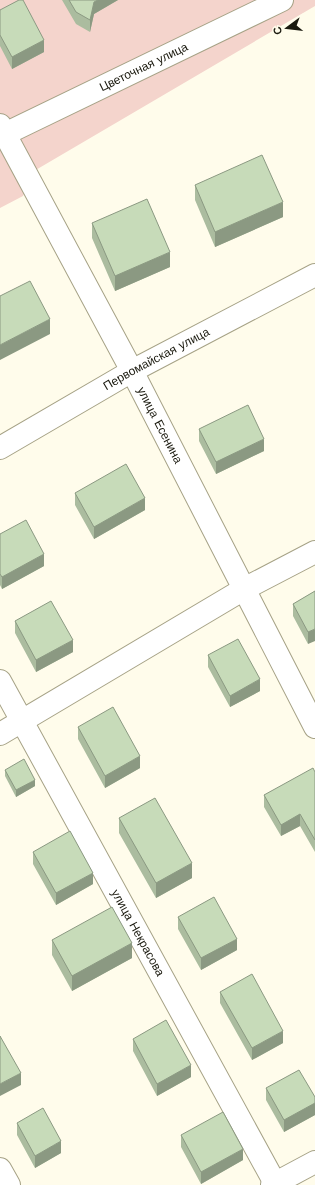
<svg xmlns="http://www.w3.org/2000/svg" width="315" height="1185" viewBox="0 0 315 1185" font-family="'Work Sans',sans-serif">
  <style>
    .green { fill: #f4d4cc }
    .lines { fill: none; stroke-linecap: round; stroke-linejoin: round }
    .minor-casing { stroke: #a6a286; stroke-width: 24 }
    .minor { stroke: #fff; stroke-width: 22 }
    .wall { fill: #abbc9f }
    .shaded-wall { fill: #8b9982 }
    .building { fill: #c7dbb9; stroke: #8b9982 }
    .labels { text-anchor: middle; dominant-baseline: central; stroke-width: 3.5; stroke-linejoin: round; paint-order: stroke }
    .street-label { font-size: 12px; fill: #1a190e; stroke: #fffceb }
  </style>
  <rect width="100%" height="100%" fill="#fffceb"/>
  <!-- green -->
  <path class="green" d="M0,0H315V6L34,171L23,196L0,208Z"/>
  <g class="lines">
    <!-- minor casing -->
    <g class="minor-casing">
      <g id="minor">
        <path id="s1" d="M0,125L132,371L315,727"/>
        <path id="s2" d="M5,134L282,0"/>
        <path id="s3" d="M0,448L132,371L315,275"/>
        <path id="s4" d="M0,681L276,1185"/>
        <path d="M0,734L244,589L315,552"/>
        <path d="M0,1169L9,1185"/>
        <path d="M272,1185L315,1162"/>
      </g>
    </g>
    <!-- minor -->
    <use href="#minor" class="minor"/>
  </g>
  <!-- wall -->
  <path class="wall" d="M62,0H118L94,14L90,32L76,24Z
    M0,10L44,52L12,69L0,46Z
    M195,185L283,217L215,247L195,200Z
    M92,223L170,267L115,291L92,238Z
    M199,429L264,451L216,474L199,441Z
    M75,493L145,510L94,539L75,505Z
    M0,534L44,566L2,589L0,585Z
    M315,591L308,644L293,616V604Z
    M15,621L73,652L36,672L15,633Z
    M208,655L260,691L230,707L208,667Z
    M78,727L140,768L105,788L78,739Z
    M5,770L35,786L16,797L5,776Z
    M315,772V852L300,826L281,836L264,807V795Z
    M119,818L192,878L156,898L119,833Z
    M33,852L93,884L56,905L33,864Z
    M178,917L237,950L201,970L178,929Z
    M52,940L132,958L72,991L52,955Z
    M220,992L283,1043L252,1060L220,1003Z
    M133,1039L191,1077L157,1096L133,1051Z
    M266,1088L315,1097V1115L284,1132L266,1100Z
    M17,1123L61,1153L35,1168L17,1135Z
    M181,1135L243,1160L201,1184L181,1147Z"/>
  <!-- shaded-wall -->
  <path class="shaded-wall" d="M98,0H118L94,14L90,32V20L94,2Z
    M44,40V52L12,69V57Z
    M283,202V217L215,247V232Z
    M170,252V267L115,291V276Z
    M50,319V334L0,360V345Z
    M264,439V451L216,474V462Z
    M145,498V510L94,539V527Z
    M44,554V566L2,589V577Z
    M315,629V641L308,644V632Z
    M73,640V652L36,672V660Z
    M260,679V691L230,707V696Z
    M140,756V768L105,788V776Z
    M35,780V786L16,797V790Z
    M300,814V826L281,836V825Z
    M192,863V878L156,898V883Z
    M93,873V884L56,905V893Z
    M237,939V950L201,970V958Z
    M132,943V958L72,991V976Z
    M283,1031V1043L252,1060V1048Z
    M191,1065V1077L157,1096V1084Z
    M21,1073V1085L0,1096V1084Z
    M315,1103V1115L284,1132V1120Z
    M61,1141V1153L35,1168V1156Z
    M243,1149V1160L201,1184V1172Z"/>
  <!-- building -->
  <path class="building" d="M19,0H23L44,40L12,57L0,35V10Z
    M69,0H98L94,2L90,20L76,12Z
    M262,155L283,202L215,232L195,185Z
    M147,199L170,252L115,276L92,223Z
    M30,281L50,319L0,345V296Z
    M248,405L264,439L216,462L199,429Z
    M126,464L145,498L94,527L75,493Z
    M26,520L44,554L2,577L0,574V534Z
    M315,591V629L308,632L293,604Z
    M51,601L73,640L36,660L15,621Z
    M238,639L260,679L230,696L208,655Z
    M113,707L140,756L105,776L78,727Z
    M24,759L35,780L16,790L5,770Z
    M313,768L315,772V840L300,814L281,825L264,795Z
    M155,798L192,863L156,883L119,818Z
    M70,831L93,873L56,893L33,852Z
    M214,897L237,939L201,958L178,917Z
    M112,907L132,943L72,976L52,940Z
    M252,974L283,1031L252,1048L220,992Z
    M166,1020L191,1065L157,1084L133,1039Z
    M0,1036L21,1073L0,1084Z
    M299,1070L315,1097V1103L284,1120L266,1088Z
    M43,1108L61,1141L35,1156L17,1123Z
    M223,1112L243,1149L201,1172L181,1135Z"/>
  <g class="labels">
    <!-- street labels -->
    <g class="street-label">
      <text stroke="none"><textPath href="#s2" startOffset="154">Цветочная улица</textPath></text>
      <text stroke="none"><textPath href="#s3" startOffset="180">Первомайская улица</textPath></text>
      <text stroke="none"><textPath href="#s1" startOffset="340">улица Есенина</textPath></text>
      <text stroke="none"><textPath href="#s4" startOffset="287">улица Некрасова</textPath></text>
    </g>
  </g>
  <!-- north arrow -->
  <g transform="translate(287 28) rotate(255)" stroke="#fffceb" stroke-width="3" paint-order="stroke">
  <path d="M0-3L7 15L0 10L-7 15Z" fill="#1a190e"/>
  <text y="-6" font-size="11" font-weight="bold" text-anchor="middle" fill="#1a190e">С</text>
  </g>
</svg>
